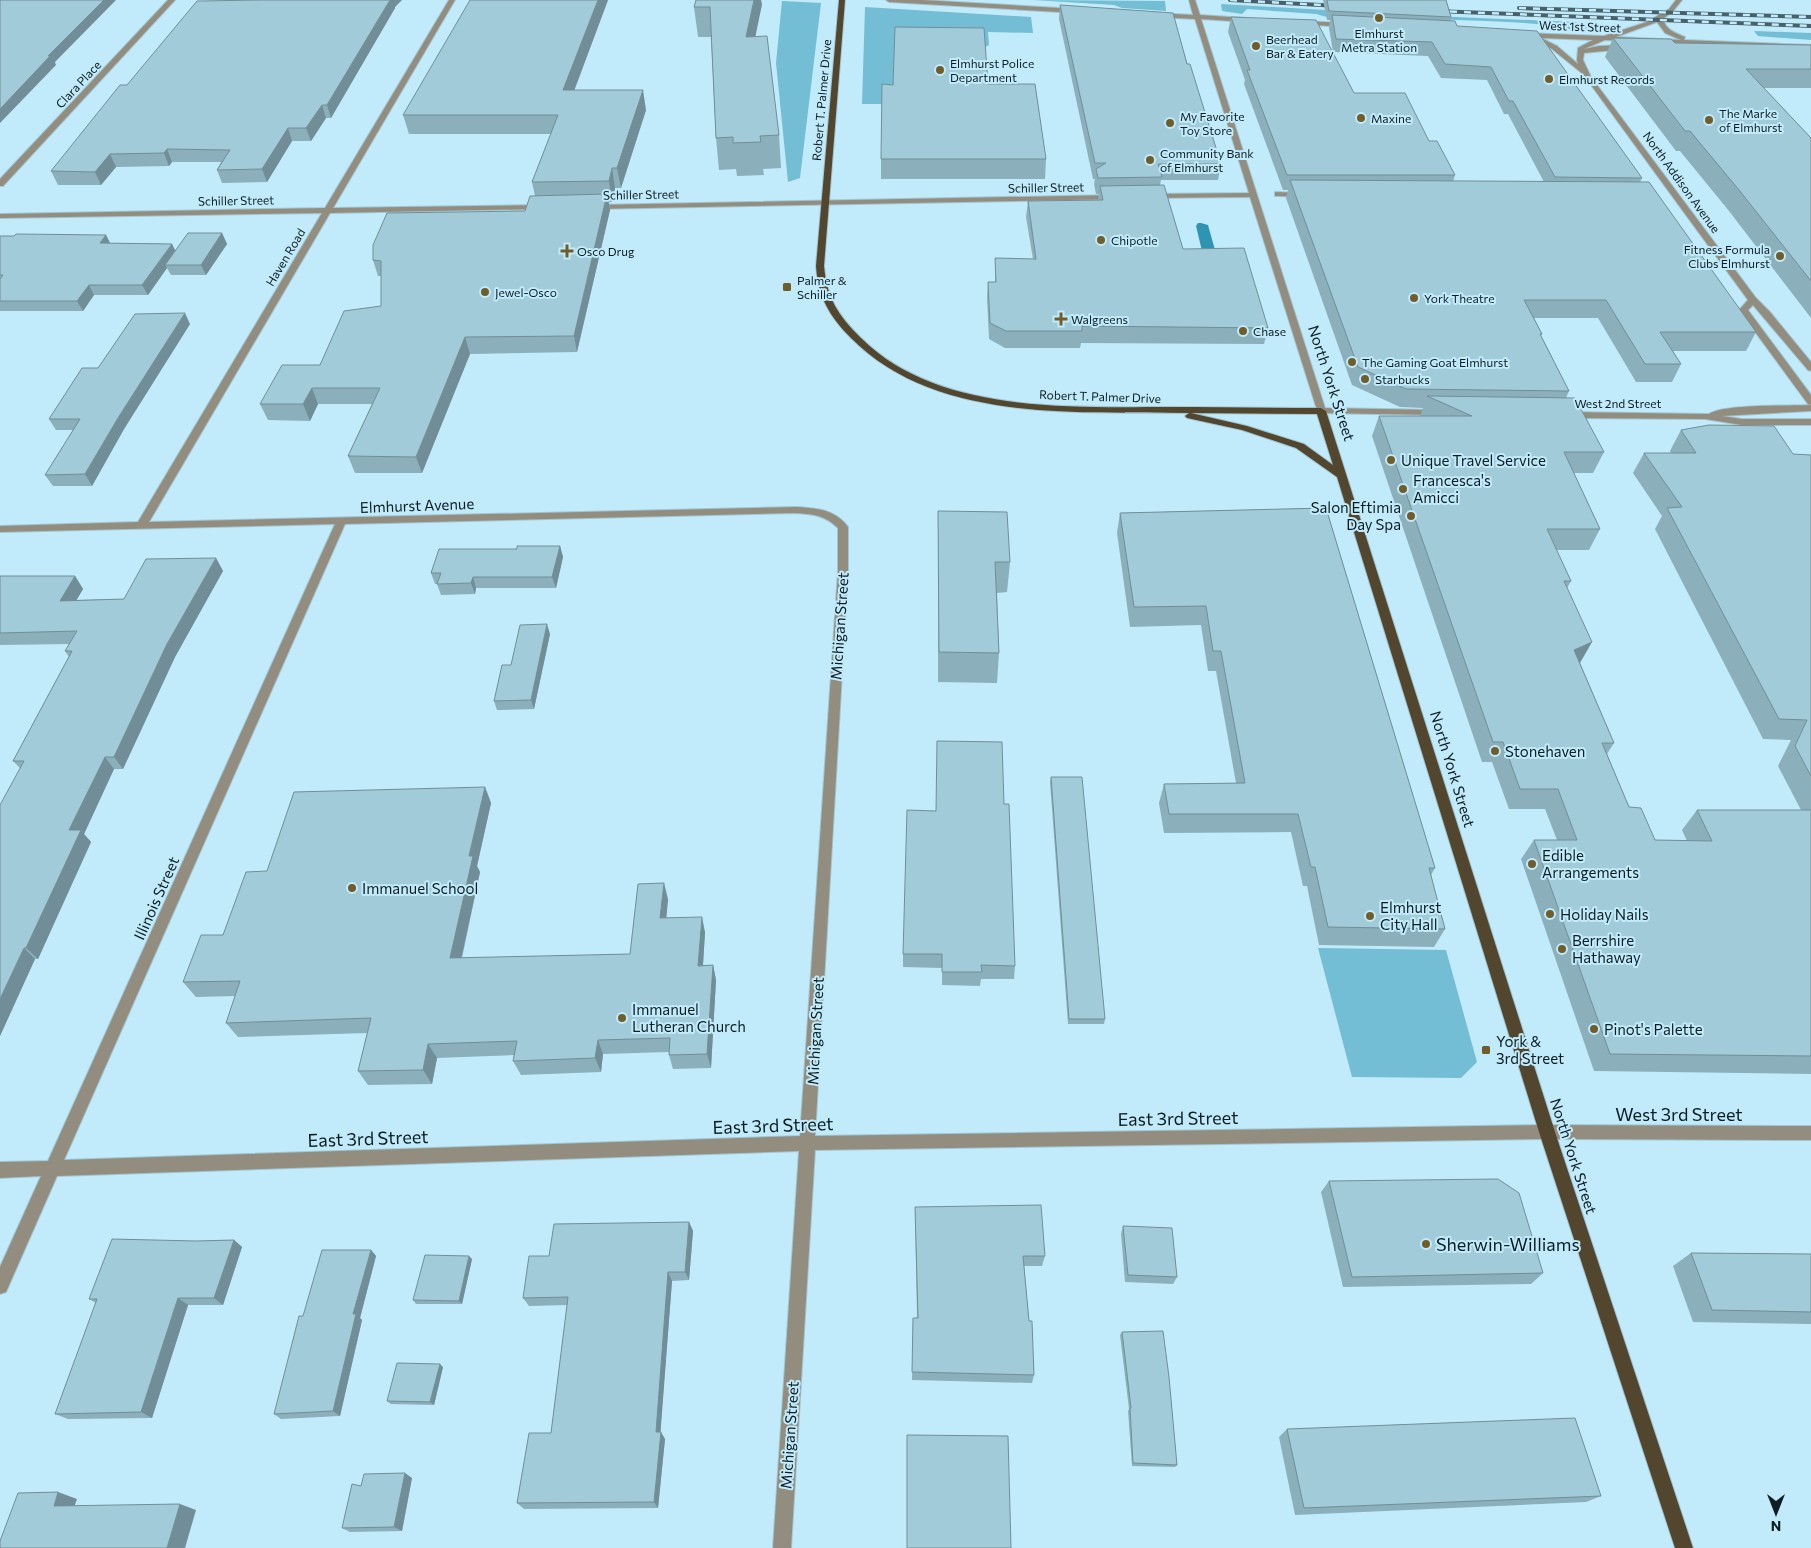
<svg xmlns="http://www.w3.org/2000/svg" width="1811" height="1548" viewBox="0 0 1811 1548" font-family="Commissioner,sans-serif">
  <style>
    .green { fill: #73bdd5 }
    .water { fill: #2e94b1 }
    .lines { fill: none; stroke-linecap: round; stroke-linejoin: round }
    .minor-casing { stroke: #a1c6d3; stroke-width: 2 }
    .major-casing { stroke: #a1c6d3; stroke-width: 2 }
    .minor { fill: #938d7f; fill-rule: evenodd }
    .major { fill: #52472e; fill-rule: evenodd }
    .rail-casing { stroke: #486069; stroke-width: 4 }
    .rail { stroke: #c1ebfa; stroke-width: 2.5; stroke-dasharray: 7; stroke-linecap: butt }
    .wall { fill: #8bafbb }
    .shaded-wall { fill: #718e98 }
    .building { fill: #a2cbd9; stroke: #718e98 }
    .poi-dot { fill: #715d2b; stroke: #c1ebfa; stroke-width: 2 }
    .labels { text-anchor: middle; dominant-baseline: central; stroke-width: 4; stroke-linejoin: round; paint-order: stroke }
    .far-street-label { font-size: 12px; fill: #0d1d23; stroke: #c1ebfa }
    .far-poi-label { font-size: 12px; fill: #0d1d23; stroke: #c1ebfa; text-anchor: start }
    .street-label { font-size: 15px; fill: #0d1d23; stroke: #c1ebfa }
    .poi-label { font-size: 15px; fill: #0d1d23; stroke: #c1ebfa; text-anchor: start }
    .near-street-label { font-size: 18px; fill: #0d1d23; stroke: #c1ebfa }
    .near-poi-label { font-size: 18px; fill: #0d1d23; stroke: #c1ebfa; text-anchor: start }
  </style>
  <rect width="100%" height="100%" fill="#c1ebfa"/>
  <!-- green -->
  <path class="green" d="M1033,0L1165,1L1166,11L1122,8L1114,5Z
    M782,1L821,3L800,178L788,182L776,63Z
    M1221,4L1325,10L1327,17L1316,14L1247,9L1242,14L1222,11Z
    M865,7L1031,17L1033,33L988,32L989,45L892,104H862Z
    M1432,16L1575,22L1595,31C1578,35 1566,26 1549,25C1511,21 1471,21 1432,19Z
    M1754,31L1811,33V40L1758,36Z
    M1318,948L1446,950L1477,1062L1461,1078L1352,1077Z"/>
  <!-- water -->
  <path class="water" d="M1198,223H1201L1208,225L1215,250L1202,251L1196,226Z"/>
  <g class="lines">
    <!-- minor casing -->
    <g class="minor-casing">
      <path id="minor" d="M168,0H175L3,186H0V179Z
        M449,0H455L333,208L543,205L547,207L543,209L330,213L149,522L795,507C816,508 835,509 848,527V571L815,1136L1547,1125L1811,1126V1140L1547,1139L815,1150L791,1548H773L799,1151L57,1176L6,1292L0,1294V1267L41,1176L0,1178V1162L48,1161L335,524L0,532V526L138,522L322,213L0,218V214L325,208ZM795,513C812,514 825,515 838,528V571L800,1136L64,1160L345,524Z
        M886,0H922L1076,9L1079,11L1076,13L889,2Z
        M1189,0H1195L1200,15L1246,18L1249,20L1246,22L1201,19L1325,408L1437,410L1442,413L1440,415L1318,413L1250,197L1150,198L1146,196L1150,194L1249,193L1195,19L1156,17L1153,15L1156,13L1193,15Z
        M1676,0H1682L1673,11L1663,19C1666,30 1675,33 1685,37L1684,40L1811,45V49L1605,40L1584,49L1599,46L1625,45L1628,47L1625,49L1584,53L1583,60L1591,77L1756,298L1770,312L1811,362V371L1808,370L1753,305L1748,310L1811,395V405L1808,404L1739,310L1748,300L1583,74L1552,49L1533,39L1532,37L1520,35L1523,33L1604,36L1647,22L1669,9ZM1657,22L1665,33L1681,40L1616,37ZM1541,38L1593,40L1578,48L1577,60L1578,64L1557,46Z
        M1301,21L1346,23L1349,25L1346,27L1299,24V22Z
        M1275,192L1303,193L1307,195L1303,197L1278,196H1275Z
        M1115,195H1118V199L593,209L589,207L593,205Z
        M1811,405V411L1722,416L1742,419H1811V425H1742L1705,419L1567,418L1562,415L1567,412L1709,414C1722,404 1792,406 1811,405Z"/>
    </g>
    <!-- major casing -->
    <g class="major-casing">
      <path id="major" d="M839,0H845L824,266C827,299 838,315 861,338C937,414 1071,407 1170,407C1220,407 1271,408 1321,408L1326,411L1555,1132L1693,1548H1675L1539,1132L1337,477L1296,448L1242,430L1187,418L1185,416L1189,413C1079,411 936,424 851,338C830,317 818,297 816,266ZM1191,413L1317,414L1333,465L1304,444L1247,426Z"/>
    </g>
    <!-- minor -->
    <use href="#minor" class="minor"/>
    <!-- major -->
    <use href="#major" class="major"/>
    <!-- rail casing -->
    <g class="rail-casing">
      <path id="rail" d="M1230,0L1339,6
        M1519,8L1811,17
        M1436,11L1811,26"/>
    </g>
    <!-- rail -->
    <use href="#rail" class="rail"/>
  </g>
  <!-- wall -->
  <path class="wall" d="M608,0L574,90L646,110L621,188H615L612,202H609L610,210L577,352L470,354L422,473H355L348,456L372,404H318L310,421L268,420L260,404L320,365L381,306V276H378L373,260L525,211L535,196L532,182L551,134H409L403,115Z
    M1323,0H1446L1451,17L1450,21L1642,178L1640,182L1756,332L1746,351H1673L1681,364L1672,382H1636L1598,318H1534L1542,334L1541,336L1569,391L1566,398L1604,452L1593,473H1574L1600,529L1589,550H1556L1571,581L1567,588L1580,663L1614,743L1607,754L1629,807L1655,840L1687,841L1682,830L1697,810H1801L1778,766L1791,740L1763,739L1655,529L1662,516L1633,473L1644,453H1671L1670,451L1681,430L1793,454L1811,455V1074L1594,1071L1521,859L1534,840H1557L1545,809H1509L1492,762H1482L1372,436L1379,416H1420L1423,408L1400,407L1352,385L1286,198L1288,190H1283L1244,84L1245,80L1228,32L1231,17L1354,93L1429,141L1455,175L1453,181L1544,182L1508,114H1504L1487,80L1441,78L1428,56L1333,52L1329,28L1330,20H1327Z
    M762,4L755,36L779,135L781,168L763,169L764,175L737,176L736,169L719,170L716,138L711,37H698L694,7Z
    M1060,5L1184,53L1221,164L1218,180H1161L1160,185L1183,249L1268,328L1264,344L1081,343L1080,348H1005L989,339L987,298L988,282H995V258L1033,259L1026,217L1028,201L1098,200L1099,194H1096L1094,184L1095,179H1093L1059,19Z
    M395,7V8L331,118H326L311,141H292L267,182L222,183L217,170L221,162H172L169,166L116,167L101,185H58L51,171L127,85Z
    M1613,38L1675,43L1811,45V88H1764L1811,138V318L1729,211L1680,151H1676L1605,57Z
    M881,159H1046L1045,179H881Z
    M222,233L227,244L206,275H171L167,268L148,295H94L83,311H0V236L106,235L110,243L172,244L175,251Z
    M190,324L124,429L92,486H53L45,475L73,430H56L49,419L98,368Z
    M1326,508L1435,868L1431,875L1445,929L1434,947L1319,945L1307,886H1303L1291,832L1164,833L1159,803L1164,784L1236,783L1216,671H1208L1201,625L1130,627L1117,533L1120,513Z
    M938,511L1010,562L1007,592L997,593L999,653L997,683L938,682Z
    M560,546L563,557L556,588H476L475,594L441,595L437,584H435L431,573L517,549Z
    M216,558L223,571L175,657L123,769H114L84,834L91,842L38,959H35L0,1036L20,768L13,761L69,657L65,651L69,644L0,645V576H75L83,589L76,600L124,599Z
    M550,634L534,709L497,710L494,701L511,665Z
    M1051,777L1105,1019L1104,1024H1068L1050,782Z
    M485,787L491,803L477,866L480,872L462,958L630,954L668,899L666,918L705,932L703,965H713L716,980L711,1068L673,1069L669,1055V1052L603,1054L601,1072L521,1075L513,1061L514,1055L437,1058L432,1084L368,1085L358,1071L367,1033L238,1037L226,1023L235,996L196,997L183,982L223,935L267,871Z
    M1004,804L1015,966L1014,979H981L980,986L942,985V968L903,967V954L936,811Z
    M1329,1181L1543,1273L1531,1284L1343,1287L1321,1192Z
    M915,1207L1045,1256L1042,1266H1024L1034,1375L1032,1383L912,1380L913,1318H917Z
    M689,1222L693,1231L689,1280L672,1281L660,1432L665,1439L658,1508L524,1509L517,1503L551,1433L567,1305L529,1306L523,1298L549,1256Z
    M1123,1226L1177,1277L1173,1284L1125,1282L1121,1234Z
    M234,1240L242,1247L223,1305H188L152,1418L68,1419L55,1414L96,1303L89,1299L196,1241Z
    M371,1250L376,1256L360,1318L362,1320L340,1416L281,1419L274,1414L303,1316Z
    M1691,1253L1811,1254V1324L1693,1322L1673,1266Z
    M472,1259L462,1304H416L413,1300Z
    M1122,1332L1177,1465L1175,1467L1132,1466L1128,1411L1129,1409L1120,1335Z
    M443,1367L434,1405L391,1404L387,1401Z
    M1287,1429L1601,1496L1586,1502L1295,1515L1279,1437Z
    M412,1478L402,1531L350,1532L342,1528L361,1486Z"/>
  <!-- shaded-wall -->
  <path class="shaded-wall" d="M104,0H116L55,62L56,65L0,123V109L48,56Z
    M390,0H402L395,7V8L331,118L327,105Z
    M598,0H608L567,110L563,90Z
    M754,0H761L762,4L749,68L746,37Z
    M643,90L646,110L621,188L617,168Z
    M322,105L326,118L311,141L306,128Z
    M288,128L292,141L267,182L262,169Z
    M167,149L172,162L169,166L164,153Z
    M110,154L116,167L101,185L95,172Z
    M612,168L615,188L612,202L609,181Z
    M607,194L610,210L577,352L574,336Z
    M222,233L227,244L206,275L201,265Z
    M106,235L111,245L100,243Z
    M172,244L177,254L165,265L167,268L148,295L142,285Z
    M89,285L94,295L83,311L77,301Z
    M185,313L190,324L124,429L92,486L85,474L118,418Z
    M465,337L470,354L422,473L416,457Z
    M312,388L318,404L310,421L303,404Z
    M560,546L563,557L556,588L552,577Z
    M216,558L223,571L175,657L123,769L114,757L167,644Z
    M75,576L83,589L69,613L60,601Z
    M473,577L476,588L475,594L471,583Z
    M547,624L550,634L534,709L531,700Z
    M1592,642L1580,663L1574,650Z
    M105,757L114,769L84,834L91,842L38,959L26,948L69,830Z
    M485,787L491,803L477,866L480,872L458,973L450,958L469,856Z
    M664,883L668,899L665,933L660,918Z
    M702,917L705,932L702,980L698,966Z
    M24,948L35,959L0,1036V999Z
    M713,965L716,980L711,1068L707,1054Z
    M598,1040L603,1054L601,1072L595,1058Z
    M428,1044L437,1058L432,1084L423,1070Z
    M689,1222L693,1231L689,1280L685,1272Z
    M234,1240L242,1247L223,1305L214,1298Z
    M371,1250L376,1256L360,1318L362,1320L340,1416L333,1411L353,1314Z
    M469,1256L472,1259L462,1304L459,1301Z
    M668,1272L672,1281L660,1439L656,1432Z
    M178,1298L188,1305L152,1418L141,1412Z
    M440,1364L443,1367L434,1405L430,1402Z
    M661,1432L665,1439L658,1508L654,1502Z
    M405,1473L412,1478L402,1531L394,1527Z
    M58,1492L77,1499L72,1513L54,1506Z
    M180,1504L196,1510L185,1548H167Z"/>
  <!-- building -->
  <path class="building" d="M0,0H104L48,56L51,55L0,109Z
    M264,0H390L327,105H322L306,128H288L262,169L217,170L230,150L167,149L164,153L110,154L95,172L51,171L120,85H127L197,1Z
    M470,0H598L563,90H643L617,168H612L609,181L532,182L558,115H403Z
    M696,0H754L746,37L767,36L779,135L760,136L761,142L733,143V137L716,138L710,7H694Z
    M1327,0H1446L1451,17L1329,11Z
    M1060,5L1173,13L1184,53L1187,64H1190L1221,164H1158L1162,177L1098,178L1096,169L1106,163H1095Z
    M1332,15L1455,21L1457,26L1537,31L1642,178L1555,177L1513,101H1509L1491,67L1445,64L1432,42L1336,39Z
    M1231,17L1316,20L1354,93H1405L1429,141H1437L1455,175H1287L1247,70H1250Z
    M895,27L984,28L988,84H1035L1046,159H881L882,84L893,85Z
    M1613,38L1671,39L1675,43L1811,45V69H1746L1811,138V281L1739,190L1690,131H1685Z
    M1290,180L1649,182L1756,332H1660L1681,364H1645L1606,300H1524L1542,334H1540L1569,391L1406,389L1358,367Z
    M1164,185L1183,249L1244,248L1268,328L1082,326V331H1006L990,323L988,282H996L995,258L1036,259L1028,201L1103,200L1100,186Z
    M607,194L574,336L465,337L416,457L348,456L380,388H312L303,404H260L282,365H320L344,311L381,306V261L373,260V245L387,213L525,211L530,196Z
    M188,233H222L201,265H165Z
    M16,234L106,235L100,243L172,244L142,285H89L77,301H0V279L3,275H0V236H14Z
    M185,313L118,418L85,474L45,475L80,419H49L82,368H98L135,314Z
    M1427,396L1575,398L1604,452H1564L1600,529H1547L1571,581H1564L1592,642L1574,650L1614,743H1602L1629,807L1641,808L1655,840L1712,841L1697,810H1811V1056L1610,1054L1534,840H1577L1558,789H1520L1503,742H1493L1379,416H1472Z
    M1709,425L1774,426L1793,454L1811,455V776L1795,746L1807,720L1779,719L1667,508L1682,507L1644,453H1696L1681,430Z
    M1326,508L1435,868H1429L1445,929L1328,927L1315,867H1311L1298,814H1169L1164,784L1245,783L1221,651H1213L1206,606L1134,607L1120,513Z
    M938,511L1007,512L1010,562H995L999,653L939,652Z
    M517,546H560L552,577H473L471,583L437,584L441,573H431L439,549H517Z
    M216,558L167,644L114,757H105L69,830H81L26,948H24L0,999V805L24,761H13L72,651H65L77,631L0,633V576H75L60,601L124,599L146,559Z
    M547,624L531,700L494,701L502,665H511L520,625Z
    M937,741L1002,742L1004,804H1009L1015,966L981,965L982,972H942V954H903L907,810L936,811Z
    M1051,777H1082L1105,1019H1069Z
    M485,787L469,856H473L450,958L630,954L638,884L664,883L660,918L702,917L698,966L713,965L707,1054L669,1055L670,1038L598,1040L595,1058L513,1061L517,1041L428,1044L423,1070L358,1071L371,1018L226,1023L240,981L183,982L201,935H223L246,872L267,871L294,792Z
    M1498,1179L1519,1193L1543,1273L1352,1277L1329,1181Z
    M1041,1205L1045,1256H1023L1029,1321H1032L1034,1375L912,1372L913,1318H918L915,1207Z
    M689,1222L685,1272H668L656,1432H661L654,1502L517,1503L529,1433H551L568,1297L523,1298L529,1256H549L554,1224Z
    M1123,1226L1172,1228L1177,1277L1128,1275Z
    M112,1239L196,1241L234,1240L214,1298H178L141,1412L55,1414L97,1299H89Z
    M322,1250H371L353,1314H356L333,1411L274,1414L299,1316H303Z
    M1691,1253L1811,1254V1312L1712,1310Z
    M425,1255L469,1256L459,1301L413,1300Z
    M1163,1331L1169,1377L1177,1465L1133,1463L1130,1408H1131L1122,1332Z
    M397,1363L440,1364L430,1402L387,1401Z
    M1575,1418L1601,1496L1304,1508L1287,1429Z
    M907,1435L1008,1436L1011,1548H907Z
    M405,1473L394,1527L342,1528L352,1484L361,1486L364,1474Z
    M58,1492L54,1506L180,1504L167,1548H0V1541L18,1493Z"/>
  <!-- markers -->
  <g class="poi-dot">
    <circle cx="1379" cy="18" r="5"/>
    <circle cx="1256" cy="46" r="5"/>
    <circle cx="940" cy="70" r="5"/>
    <circle cx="1549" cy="79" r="5"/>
    <circle cx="1361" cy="118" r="5"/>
    <circle cx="1709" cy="120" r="5"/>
    <circle cx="1170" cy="123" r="5"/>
    <circle cx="1150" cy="160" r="5"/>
    <circle cx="1101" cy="240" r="5"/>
    <path d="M564.5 243.5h5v5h5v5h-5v5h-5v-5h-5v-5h5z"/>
    <circle cx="1780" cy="256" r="5"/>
    <rect x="782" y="282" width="10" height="10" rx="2.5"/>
    <circle cx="485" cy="292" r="5"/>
    <circle cx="1414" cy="298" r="5"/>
    <path d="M1058.5 311.5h5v5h5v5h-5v5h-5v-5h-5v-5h5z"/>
    <circle cx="1243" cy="331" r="5"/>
    <circle cx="1352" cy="362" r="5"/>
    <circle cx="1365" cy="379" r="5"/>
    <circle cx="1391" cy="460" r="5"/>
    <circle cx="1403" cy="489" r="5"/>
    <circle cx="1411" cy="516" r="5"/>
    <circle cx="1495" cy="751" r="5"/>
    <circle cx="1532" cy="864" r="5"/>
    <circle cx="352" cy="888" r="5"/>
    <circle cx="1550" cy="914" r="5"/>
    <circle cx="1370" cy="916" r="5"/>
    <circle cx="1562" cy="949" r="5"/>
    <circle cx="622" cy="1018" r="5"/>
    <circle cx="1594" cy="1029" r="5"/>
    <rect x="1481" y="1045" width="10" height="10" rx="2.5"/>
    <circle cx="1426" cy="1244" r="5"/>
  </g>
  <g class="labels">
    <!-- far-street labels -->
    <g class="far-street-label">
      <text transform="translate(1580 26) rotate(2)">West 1st Street</text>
      <text transform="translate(78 84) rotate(-47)">Clara Place</text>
      <text transform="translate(821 100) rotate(-85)">Robert T. Palmer Drive</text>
      <text transform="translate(1682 182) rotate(54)">North Addison Avenue</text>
      <text transform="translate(1046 187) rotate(-1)">Schiller Street</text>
      <text transform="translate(641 194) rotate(-1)">Schiller Street</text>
      <text transform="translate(236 200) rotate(-1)">Schiller Street</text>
      <text transform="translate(285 257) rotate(-59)">Haven Road</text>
      <text transform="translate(1100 396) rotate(2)">Robert T. Palmer Drive</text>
      <text x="1618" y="403">West 2nd Street</text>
    </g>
    <!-- far-poi labels -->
    <g class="far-poi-label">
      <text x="1379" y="33" text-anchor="middle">Elmhurst<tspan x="1379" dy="14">Metra Station</tspan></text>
      <text x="1266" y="39">Beerhead<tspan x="1266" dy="14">Bar &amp; Eatery</tspan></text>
      <text x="950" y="63">Elmhurst Police<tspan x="950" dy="14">Department</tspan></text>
      <text x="1559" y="79">Elmhurst Records</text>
      <text x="1719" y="113">The Marke<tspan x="1719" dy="14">of Elmhurst</tspan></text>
      <text x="1180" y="116">My Favorite<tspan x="1180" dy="14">Toy Store</tspan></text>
      <text x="1371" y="118">Maxine</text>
      <text x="1160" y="153">Community Bank<tspan x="1160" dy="14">of Elmhurst</tspan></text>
      <text x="1111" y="240">Chipotle</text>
      <text x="1770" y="249" text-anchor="end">Fitness Formula<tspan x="1770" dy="14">Clubs Elmhurst</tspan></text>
      <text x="577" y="251">Osco Drug</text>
      <text x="797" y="280">Palmer &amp;<tspan x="797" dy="14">Schiller</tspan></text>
      <text x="495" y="292">Jewel-Osco</text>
      <text x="1424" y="298">York Theatre</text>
      <text x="1071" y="319">Walgreens</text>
      <text x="1253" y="331">Chase</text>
      <text x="1362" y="362">The Gaming Goat Elmhurst</text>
      <text x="1375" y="379">Starbucks</text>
    </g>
    <!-- street labels -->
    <g class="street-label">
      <text transform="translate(1332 383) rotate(72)">North York Street</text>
      <text transform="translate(417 505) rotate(-2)">Elmhurst Avenue</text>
      <text transform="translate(839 626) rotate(-86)">Michigan Street</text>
      <text transform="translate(1453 769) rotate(73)">North York Street</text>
      <text transform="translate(156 898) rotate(-66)">Illinois Street</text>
      <text transform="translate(815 1031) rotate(-87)">Michigan Street</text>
      <text transform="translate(1574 1156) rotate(72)">North York Street</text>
      <text transform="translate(789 1435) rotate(-86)">Michigan Street</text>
    </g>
    <!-- poi labels -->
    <g class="poi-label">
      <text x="1401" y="460">Unique Travel Service</text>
      <text x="1413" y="480">Francesca's<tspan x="1413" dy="17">Amicci</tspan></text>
      <text x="1401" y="507" text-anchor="end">Salon Eftimia<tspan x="1401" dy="17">Day Spa</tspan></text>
      <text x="1505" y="751">Stonehaven</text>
      <text x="1542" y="855">Edible<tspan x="1542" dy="17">Arrangements</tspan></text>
      <text x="362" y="888">Immanuel School</text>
      <text x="1380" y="907">Elmhurst<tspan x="1380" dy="17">City Hall</tspan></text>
      <text x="1560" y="914">Holiday Nails</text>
      <text x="1572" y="940">Berrshire<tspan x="1572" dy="17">Hathaway</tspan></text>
      <text x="632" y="1009">Immanuel<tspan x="632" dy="17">Lutheran Church</tspan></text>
      <text x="1604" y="1029">Pinot's Palette</text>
      <text x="1496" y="1041">York &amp;<tspan x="1496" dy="17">3rd Street</tspan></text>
    </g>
    <!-- near-street labels -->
    <g class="near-street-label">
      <text x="1679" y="1114">West 3rd Street</text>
      <text transform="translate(1178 1118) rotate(-1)">East 3rd Street</text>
      <text transform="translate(773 1125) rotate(-2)">East 3rd Street</text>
      <text transform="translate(368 1138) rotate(-2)">East 3rd Street</text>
    </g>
    <!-- near-poi labels -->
    <g class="near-poi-label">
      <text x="1436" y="1244">Sherwin-Williams</text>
    </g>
  </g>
  <!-- north arrow -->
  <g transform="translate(1776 1513) rotate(180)" stroke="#c1ebfa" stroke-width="4" paint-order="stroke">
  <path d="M0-4L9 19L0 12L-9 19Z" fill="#0d1d23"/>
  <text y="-8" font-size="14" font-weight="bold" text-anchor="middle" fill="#0d1d23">N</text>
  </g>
</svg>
